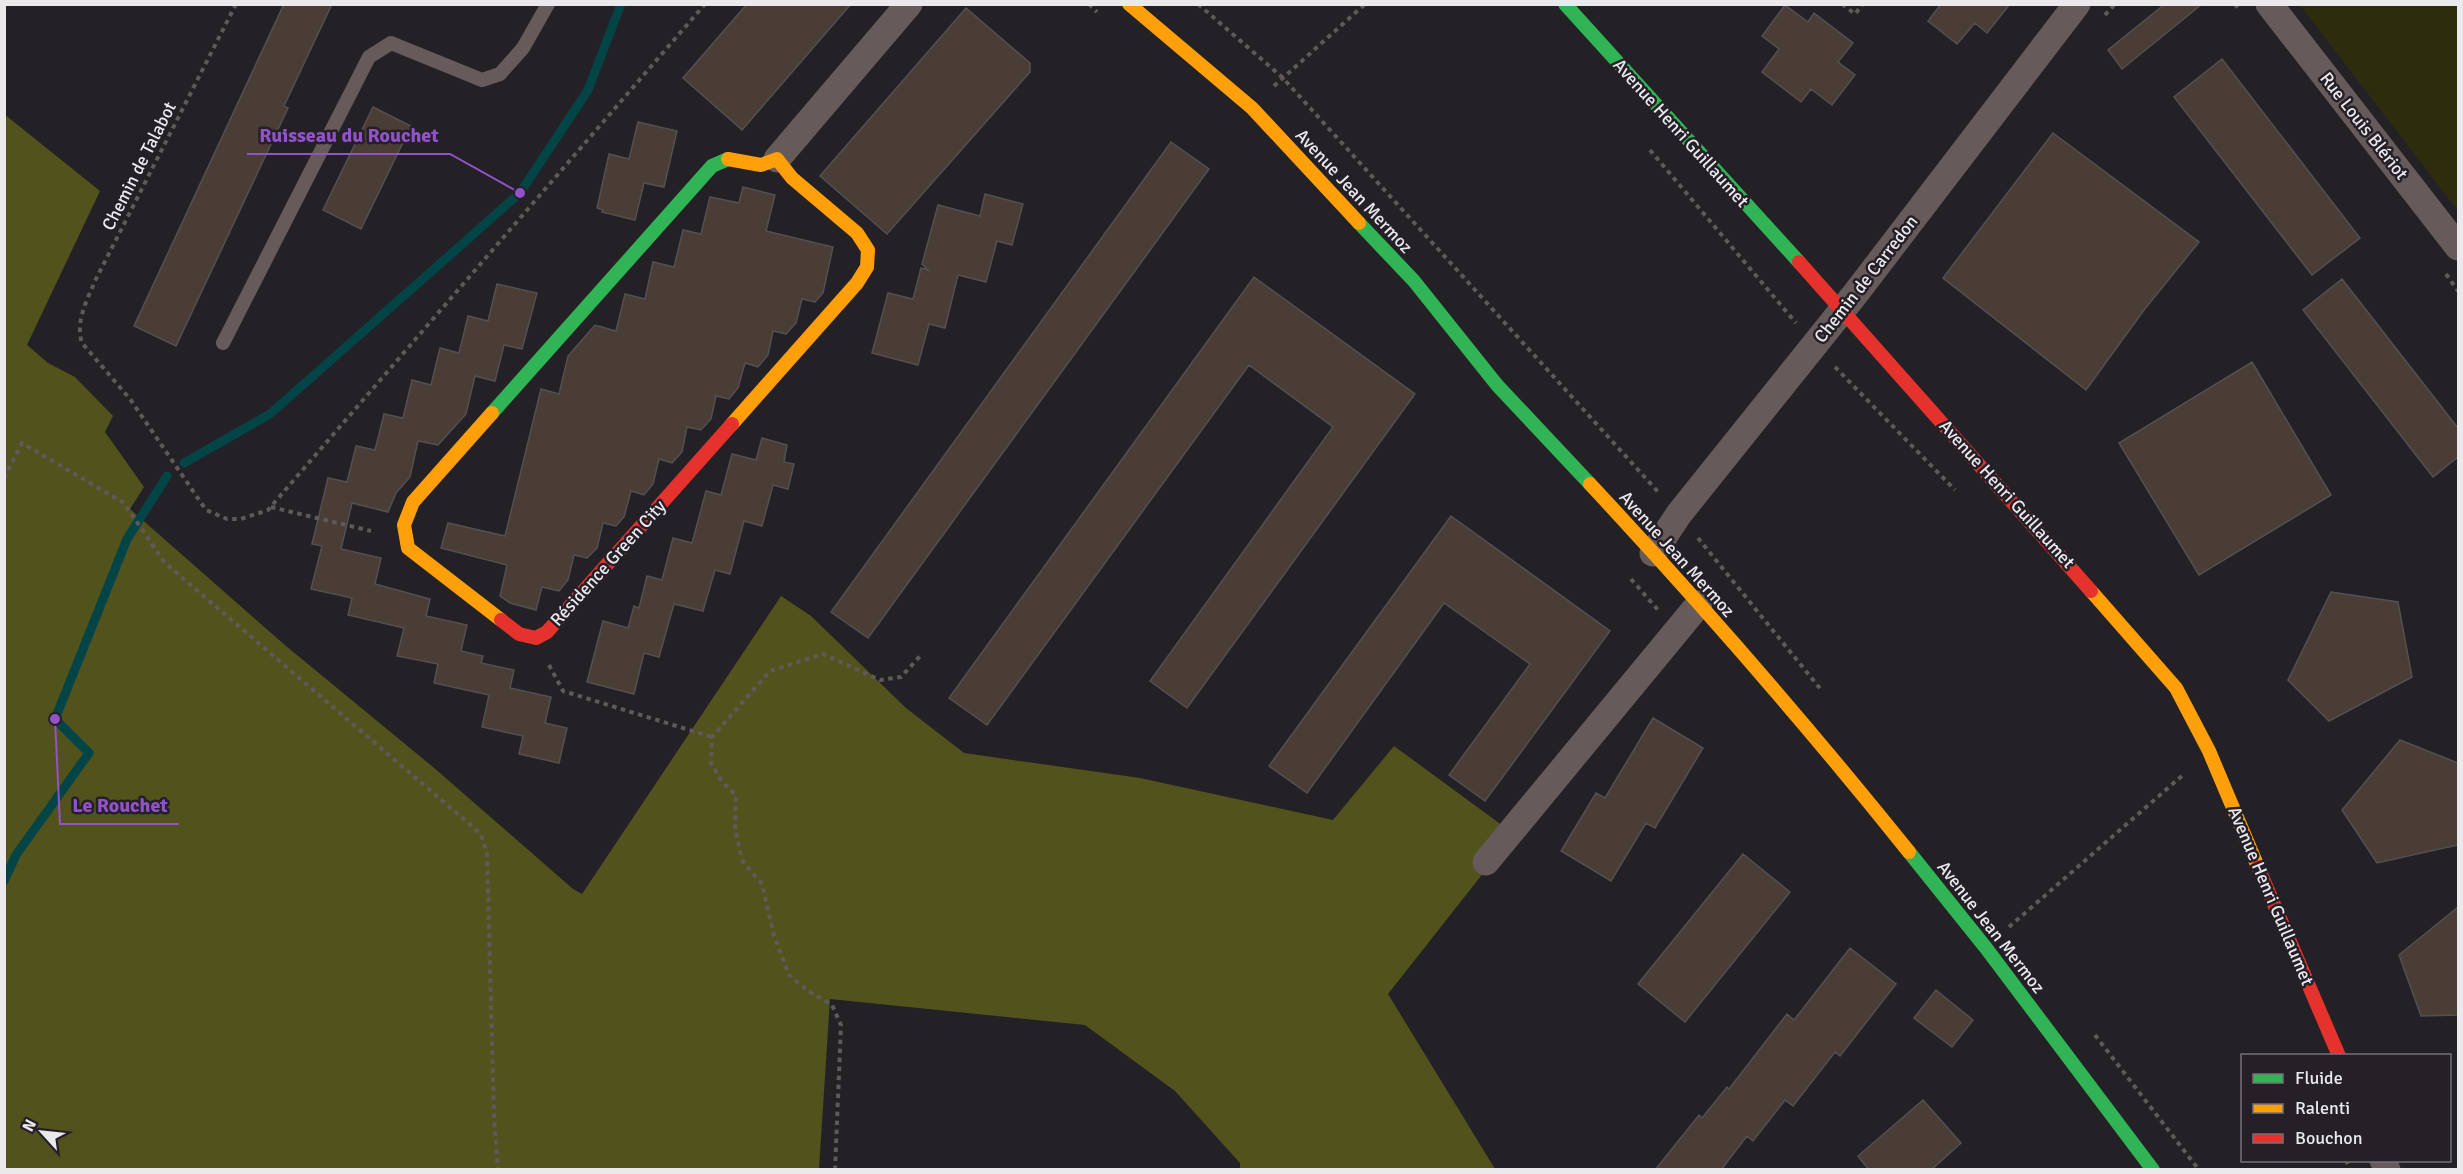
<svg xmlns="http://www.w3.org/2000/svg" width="2463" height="1174" viewBox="0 0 2463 1174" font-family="Signika,sans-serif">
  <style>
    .green { fill: #2d2d0e }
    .forest { fill: #52521d }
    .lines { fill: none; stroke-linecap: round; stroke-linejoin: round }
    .stream { stroke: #034447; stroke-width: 9 }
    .building { fill: #4a3d36; stroke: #535052; stroke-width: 1.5 }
    .path { stroke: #60595b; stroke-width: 4; stroke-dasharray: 4.5 4.5; stroke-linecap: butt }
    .lane { stroke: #665b5a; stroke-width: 14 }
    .street { stroke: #665b5a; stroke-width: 27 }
    .fast { stroke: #30b455; stroke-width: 14 }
    .slow { stroke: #ff9f0a; stroke-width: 14 }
    .jam { stroke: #e5322d; stroke-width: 14 }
    .labels { text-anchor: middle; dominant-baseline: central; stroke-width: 5; stroke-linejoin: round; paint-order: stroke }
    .street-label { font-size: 18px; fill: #ece9ed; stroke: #252027 }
    .leader { fill: none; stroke: #9252c8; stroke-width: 2 }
    .callout-dot { fill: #9252c8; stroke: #252027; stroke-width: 2 }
    .callout-label { font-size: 20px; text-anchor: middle; font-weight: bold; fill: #9252c8; stroke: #252027; stroke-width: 5; stroke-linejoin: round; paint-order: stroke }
  </style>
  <rect width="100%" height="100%" fill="#242126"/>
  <!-- green -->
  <path class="green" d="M2300,5H2458V211Z"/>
  <!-- forest -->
  <path class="forest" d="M4,114L100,191L27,345L48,363L75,377L113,416L105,432L144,487L130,509L286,646L433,767L573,889L582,894L781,596L811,616L906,708L964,753L1140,778L1333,820L1394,746L1514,834L1388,994L1495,1169H1240V1163L1175,1091L1085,1025L830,999L819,1169H5Z"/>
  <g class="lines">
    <!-- stream -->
    <path class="stream" d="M184,463L270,414L520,193L588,90L621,4
      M4,881L16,855L89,753L55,719L127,539L167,476"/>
  </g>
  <!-- building -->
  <path class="building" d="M284,4H332L284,106L288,108L176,346L134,326Z
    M747,4H851L742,130L683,78Z
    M1941,4H2010L1987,33L1975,23L1957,44L1928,21Z
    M2165,4H2202L2122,69L2108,50Z
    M1785,5L1808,22L1814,13L1853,43L1838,62L1855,75L1832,105L1811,89L1801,102L1762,72L1779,49L1762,36Z
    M966,8L1030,63V72L887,234L820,176Z
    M2222,59L2360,238L2312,275L2174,97Z
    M373,107L411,126L361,229L323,210Z
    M638,122L677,131L664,187L644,183L635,220L602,212L603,210L597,208L609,154L629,159Z
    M2053,133L2199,242L2144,310L2086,390L1943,278Z
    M1171,142L1209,169L868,638L831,612Z
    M743,187L775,195L766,231L833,247L823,293L815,302L802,299L796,323L786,334L773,331L768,355L758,367L745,363L738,388L729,399L716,396L711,419L701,430L687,427L682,452L672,463L659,459L653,484L644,495L631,491L624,517L616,526L603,523L597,548L587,558L574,555L568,580L559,591L542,587L536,610L510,603L500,596L507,565L441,548L448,523L505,536L541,389L559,394L568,356L595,325L616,331L625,294L645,299L653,262L674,267L683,230L701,234L710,197L739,203Z
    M985,194L1023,204L1012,245L997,241L986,282L958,275L945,328L929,324L918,365L872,353L888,293L913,299L921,268L928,270L922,264L938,205L980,216Z
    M1254,277L1415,394L1187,708L1150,681L1333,427L1249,365L987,725L949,698Z
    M2342,279L2458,428V457L2433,477L2303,310Z
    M497,284L537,293L522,349L504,345L495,381L475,376L466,414L438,445L418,441L410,477L396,493L388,512L352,503L341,549L381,558L375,584L430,599L426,616L467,625L461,651L483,656L481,663L514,670L510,688L551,697L545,723L567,728L559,763L519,754L523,736L482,727L489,695L434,683L438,664L397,656L404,628L348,615L352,598L311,589L322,546L312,544L328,478L347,482L356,446L375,450L384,414L403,418L412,380L431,385L440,348L459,353L468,316L488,321Z
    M2252,362L2331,495L2199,575L2119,443Z
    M762,438L787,445L784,462L794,464L788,489L773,485L762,526L744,521L730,574L715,570L703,611L674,604L659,657L644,653L634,694L587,682L603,621L628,628L634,606L639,608L647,576L662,580L673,538L692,543L706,491L721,495L732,454L756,460Z
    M1451,516L1610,631L1485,801L1449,775L1530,664L1444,603L1307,793L1269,766Z
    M2331,592L2398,602L2412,677L2329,721L2288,680Z
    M1653,718L1703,748L1655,828L1646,823L1611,881L1561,851L1596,793L1605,798Z
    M2400,740L2458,763V845L2377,863L2342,810Z
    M1743,854L1790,892L1685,1022L1638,984Z
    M2458,907V1015L2421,1016L2399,955Z
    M1850,948L1896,984L1840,1056L1835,1052L1793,1106L1785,1100L1753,1141L1747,1136L1721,1170H1655L1699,1115L1702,1118L1727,1087L1729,1089L1787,1014L1794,1020Z
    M1936,990L1973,1020L1952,1047L1914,1018Z
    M1923,1100L1961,1143L1931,1170H1869L1858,1156Z"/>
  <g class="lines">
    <!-- path -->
    <path class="path" d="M236,4L95,281C87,300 75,322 82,343L130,399L206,510L227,519H241L268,510L705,4
      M1089,4L1097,12
      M1198,4L1282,77L1660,494
      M1842,4L1855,14L1863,4
      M2235,4L2240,11
      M2105,15L2115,4
      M1274,86L1365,4
      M1650,150L1796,323
      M2446,274L2458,291
      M1835,367L1955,490
      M4,478L22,443L124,503L164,562L481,834L487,854L494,1117L498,1170
      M271,507L371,531
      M1698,538L1822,691
      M1631,579L1658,610
      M549,665L563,691L712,737
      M2009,927L2184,774
      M2095,1035L2199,1170
      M2346,1160L2350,1170
      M835,1170L841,1025L832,1005L807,990L789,975L774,936L762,884L742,860L735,829L736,796L721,780L711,763L712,737L770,671L823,654L880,680L901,677L922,654"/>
    <!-- lane -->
    <path class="lane" d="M223,343L369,57L391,43L482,80L500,74L523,48L548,4"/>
    <!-- street -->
    <path class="street" d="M2269,4L2458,247
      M777,159L909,4
      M1653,553L1679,514L1856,293L2077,4
      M1486,862L1699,604
      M2383,1160L2387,1170"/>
    <!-- fast -->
    <path class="fast" d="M1565,4L1799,262
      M1359,223L1414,281L1497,385L1590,484
      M492,413L712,166L728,159
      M1909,852L1986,948L2153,1170"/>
    <!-- slow -->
    <path class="slow" d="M1129,4L1252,108L1359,223
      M728,159L761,165L777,159L792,178L857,233L868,250L867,267L857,283L732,424
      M492,413L413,502L404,525L408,548L501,620
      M1590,484C1701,603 1807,725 1909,852
      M2091,591L2176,688L2209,751L2258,867"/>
    <!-- jam -->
    <path class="jam" d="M1799,262L2091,591
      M501,620L519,634L536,638L547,632L732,424
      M2258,867L2339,1056"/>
  </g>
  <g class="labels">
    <!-- street labels -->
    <g class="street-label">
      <text transform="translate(2364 126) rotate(52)">Rue Louis Blériot</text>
      <text transform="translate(1681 133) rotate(48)">Avenue Henri Guillaumet</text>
      <text transform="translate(139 166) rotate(-63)">Chemin de Talabot</text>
      <text transform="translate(1354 191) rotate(47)">Avenue Jean Mermoz</text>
      <text transform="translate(1866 279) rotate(-52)">Chemin de Carredon</text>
      <text transform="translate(2007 494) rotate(48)">Avenue Henri Guillaumet</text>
      <text transform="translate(1677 554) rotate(48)">Avenue Jean Mermoz</text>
      <text transform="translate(608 563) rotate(-48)">Résidence Green City</text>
      <text transform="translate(2271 896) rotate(67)">Avenue Henri Guillaumet</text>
      <text transform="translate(1991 927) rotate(52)">Avenue Jean Mermoz</text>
    </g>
  </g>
  <!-- callouts -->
  <path class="leader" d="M520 193L450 154H247M55 719L60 824H179"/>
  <g class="callout-dot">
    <circle cx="520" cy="193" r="6"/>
    <circle cx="55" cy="719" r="6"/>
  </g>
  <g class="callout-label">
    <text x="349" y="142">Ruisseau du Rouchet</text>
    <text x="120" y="812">Le Rouchet</text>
  </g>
  <!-- border -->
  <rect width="2463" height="1174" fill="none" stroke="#ece9ed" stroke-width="12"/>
  <!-- legend -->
  <rect x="2241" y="1054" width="210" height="108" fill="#252027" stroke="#757076" stroke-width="1.5"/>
  <rect x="2253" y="1074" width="30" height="9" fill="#30b455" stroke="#757076" stroke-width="1.5"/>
  <text x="2295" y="1084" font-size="18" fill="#ece9ed">Fluide</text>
  <rect x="2253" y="1104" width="30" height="9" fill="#ff9f0a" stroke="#757076" stroke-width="1.5"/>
  <text x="2295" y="1114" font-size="18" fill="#ece9ed">Ralenti</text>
  <rect x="2253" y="1134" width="30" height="9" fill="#e5322d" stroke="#757076" stroke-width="1.5"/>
  <text x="2295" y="1144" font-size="18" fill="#ece9ed">Bouchon</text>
  <!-- north arrow -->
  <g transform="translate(42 1132) rotate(297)" stroke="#252027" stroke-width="4.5" paint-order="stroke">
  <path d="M0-4.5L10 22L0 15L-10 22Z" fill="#ece9ed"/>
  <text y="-9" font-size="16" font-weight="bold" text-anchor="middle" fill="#ece9ed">N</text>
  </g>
</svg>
